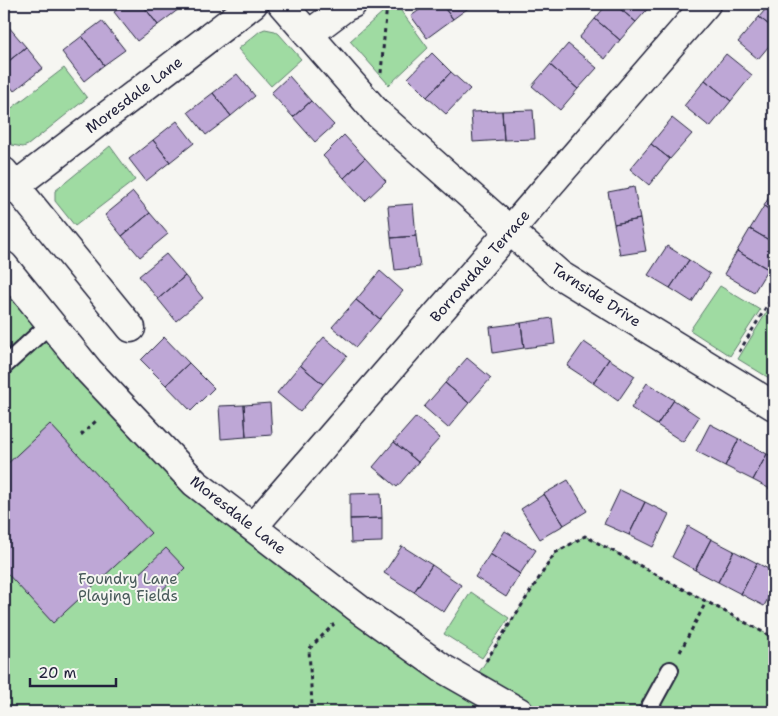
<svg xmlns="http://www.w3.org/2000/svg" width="778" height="716" viewBox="0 0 778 716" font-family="'Shantell Sans',sans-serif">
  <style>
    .green { fill: #9fdba2; stroke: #607e6e }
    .building { fill: #bea7d6; stroke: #22223b }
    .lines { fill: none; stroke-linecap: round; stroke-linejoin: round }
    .lane-casing { stroke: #22223b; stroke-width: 20 }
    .street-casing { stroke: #22223b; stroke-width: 31 }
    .path { stroke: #22223b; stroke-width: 3; stroke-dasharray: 4 4; stroke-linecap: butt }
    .lane { stroke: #f6f6f2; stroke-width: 16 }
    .street { stroke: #f6f6f2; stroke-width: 28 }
    .labels { text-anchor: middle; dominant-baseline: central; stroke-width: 4; stroke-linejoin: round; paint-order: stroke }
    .street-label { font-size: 15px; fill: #22223b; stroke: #f6f6f2 }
    .park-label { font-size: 15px; fill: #485a5a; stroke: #f6f6f2 }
  </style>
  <rect width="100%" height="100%" fill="#f6f6f2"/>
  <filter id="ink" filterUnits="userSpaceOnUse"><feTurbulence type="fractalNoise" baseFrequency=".02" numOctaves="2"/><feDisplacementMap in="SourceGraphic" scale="10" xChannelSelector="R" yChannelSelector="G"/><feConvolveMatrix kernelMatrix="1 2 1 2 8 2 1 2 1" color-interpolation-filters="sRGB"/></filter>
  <g filter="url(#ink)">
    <!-- green -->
    <path class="green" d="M392,4H396L428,48L389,85L350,41Z
      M265,29L275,31L279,34L301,59L271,86L238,49L260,31Z
      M64,68L87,98L28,145L23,147L12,145L4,134V114Z
      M110,146L135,180L75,226L55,201V191Z
      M4,266L195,483L471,685L555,553L585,536L774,638V712H4Z
      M720,286L760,310L730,356L690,330Z
      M774,300V381L738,359Z
      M471,592L509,618L482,658L444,634Z"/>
    <!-- building -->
    <path class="building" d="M125,4H142L158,25L137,41L114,12Z
      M142,4H175L179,9L158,25Z
      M428,4H441L453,19L427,38L411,16Z
      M441,4H474L453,19Z
      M607,4H614L636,22L620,40L595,19Z
      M614,4H652L636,22Z
      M770,4H774V29L759,17Z
      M759,17L774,29V40L758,59L738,42Z
      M595,19L620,40L605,59L579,38Z
      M102,21L125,50L104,65L82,36Z
      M8,26L26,47L4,65V30Z
      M82,36L104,65L84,81L62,52Z
      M568,44L597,68L578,89L550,65Z
      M26,47L43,68L14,91L4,78V65Z
      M432,53L451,72L427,97L408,78Z
      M726,54L752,75L731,101L705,80Z
      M550,65L578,89L560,110L532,86Z
      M451,72L470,89L446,114L427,97Z
      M237,74L255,96L231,116L213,93Z
      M289,76L311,101L293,117L271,93Z
      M705,80L731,101L710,127L684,106Z
      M213,93L231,116L206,135L188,112Z
      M311,101L334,125L315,142L293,117Z
      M533,110L535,139L504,140L502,111Z
      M502,111L504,140L473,142L471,112Z
      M672,118L692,134L670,159L651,144Z
      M177,121L194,143L170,162L153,140Z
      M344,135L365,158L344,178L323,156Z
      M153,140L170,162L146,181L129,159Z
      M651,144L670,159L649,185L630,169Z
      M365,158L386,181L365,201L344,178Z
      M634,187L640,219L614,224L608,192Z
      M774,188V213L764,206Z
      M133,192L150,213L122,236L105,215Z
      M413,204L416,236L391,238L388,206Z
      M764,206L774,213V243L750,229Z
      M150,213L168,234L140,257L122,236Z
      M640,219L646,251L620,255L614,224Z
      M750,229L774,243V259L768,269L737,251Z
      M416,236L420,267L395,270L391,238Z
      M667,246L689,260L670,288L648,275Z
      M737,251L768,269L754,292L724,274Z
      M166,254L185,276L158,299L139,276Z
      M689,260L710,274L692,302L670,288Z
      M380,271L403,291L380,319L356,300Z
      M185,276L203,298L176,321L158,299Z
      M356,300L380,319L356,347L332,327Z
      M552,318L555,344L524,348L521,323Z
      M521,323L524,348L493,353L490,327Z
      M164,337L189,363L166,385L141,360Z
      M324,337L347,356L323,384L300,365Z
      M584,342L609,359L593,383L567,366Z
      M467,358L491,378L469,403L445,383Z
      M609,359L635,376L618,401L593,383Z
      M189,363L214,388L191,411L166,385Z
      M300,365L323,384L300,412L277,393Z
      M445,383L469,403L448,428L424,407Z
      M647,383L674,400L657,425L631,408Z
      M674,400L699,417L683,442L657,425Z
      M270,403L272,435L246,437L244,405Z
      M244,405L246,437L221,439L219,406Z
      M416,417L440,438L418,462L394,442Z
      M50,424L151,533L53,623L4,570V467Z
      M710,424L739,439L725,466L696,451Z
      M739,439L767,454L753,480L725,466Z
      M394,442L418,462L397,487L373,467Z
      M767,454L774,457V491L753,480Z
      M568,480L587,511L564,525L544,494Z
      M620,490L645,502L629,535L604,524Z
      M381,493L382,518L350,519V494Z
      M544,494L564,525L540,539L521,509Z
      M645,502L669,514L653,547L629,535Z
      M382,518V542L351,543L350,519Z
      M688,526L711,539L695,570L672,557Z
      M505,531L536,550L520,574L490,554Z
      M711,539L734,551L718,582L695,570Z
      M402,546L432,565L414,592L384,573Z
      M166,548L185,568L151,601L131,581Z
      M734,551L757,563L741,594L718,582Z
      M490,554L520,574L506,597L475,577Z
      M757,563L774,572V587L764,606L741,594Z
      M432,565L461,585L444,612L414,592Z"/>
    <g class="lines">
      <!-- lane casing -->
      <g class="lane-casing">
        <path id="lane" d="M4,366L50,324
          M647,712L670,670"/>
      </g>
      <!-- street casing -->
      <g class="street-casing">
        <path id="street" d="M282,4L377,113L560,275L774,406
          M308,35L345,7L352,4
          M4,172L131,328
          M15,186L253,4
          M4,266L89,371L195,483L363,612L442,668L519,712
          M253,527L706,4"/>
      </g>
      <!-- path -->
      <path class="path" d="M381,73L387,4
        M739,352L774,294
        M81,435L97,420
        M680,652L706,602
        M486,661L555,553L585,536L774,638
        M310,712L312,705L309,649L334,624"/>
      <!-- lane -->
      <use href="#lane" class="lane"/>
      <!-- street -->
      <use href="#street" class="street"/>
    </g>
  </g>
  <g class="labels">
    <!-- street labels -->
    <g class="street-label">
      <text transform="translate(134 95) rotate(-37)">Moresdale Lane</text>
      <text transform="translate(480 266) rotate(-49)">Borrowdale Terrace</text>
      <text transform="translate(596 295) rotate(33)">Tarnside Drive</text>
      <text transform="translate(238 515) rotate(38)">Moresdale Lane</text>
    </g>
    <!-- park labels -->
    <g class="park-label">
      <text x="128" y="579">Foundry Lane<tspan x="128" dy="17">Playing Fields</tspan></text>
    </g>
  </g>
  <!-- margin -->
  <rect width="778" height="716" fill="none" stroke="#f6f6f2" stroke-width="20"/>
  <rect x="10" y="10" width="758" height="696" fill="none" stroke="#22223b" stroke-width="2" filter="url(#ink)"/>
  <!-- scale -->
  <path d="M30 678v8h86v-8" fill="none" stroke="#22223b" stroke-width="2.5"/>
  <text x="38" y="678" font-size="15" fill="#22223b" stroke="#f6f6f2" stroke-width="4" paint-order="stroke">20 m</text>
</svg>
